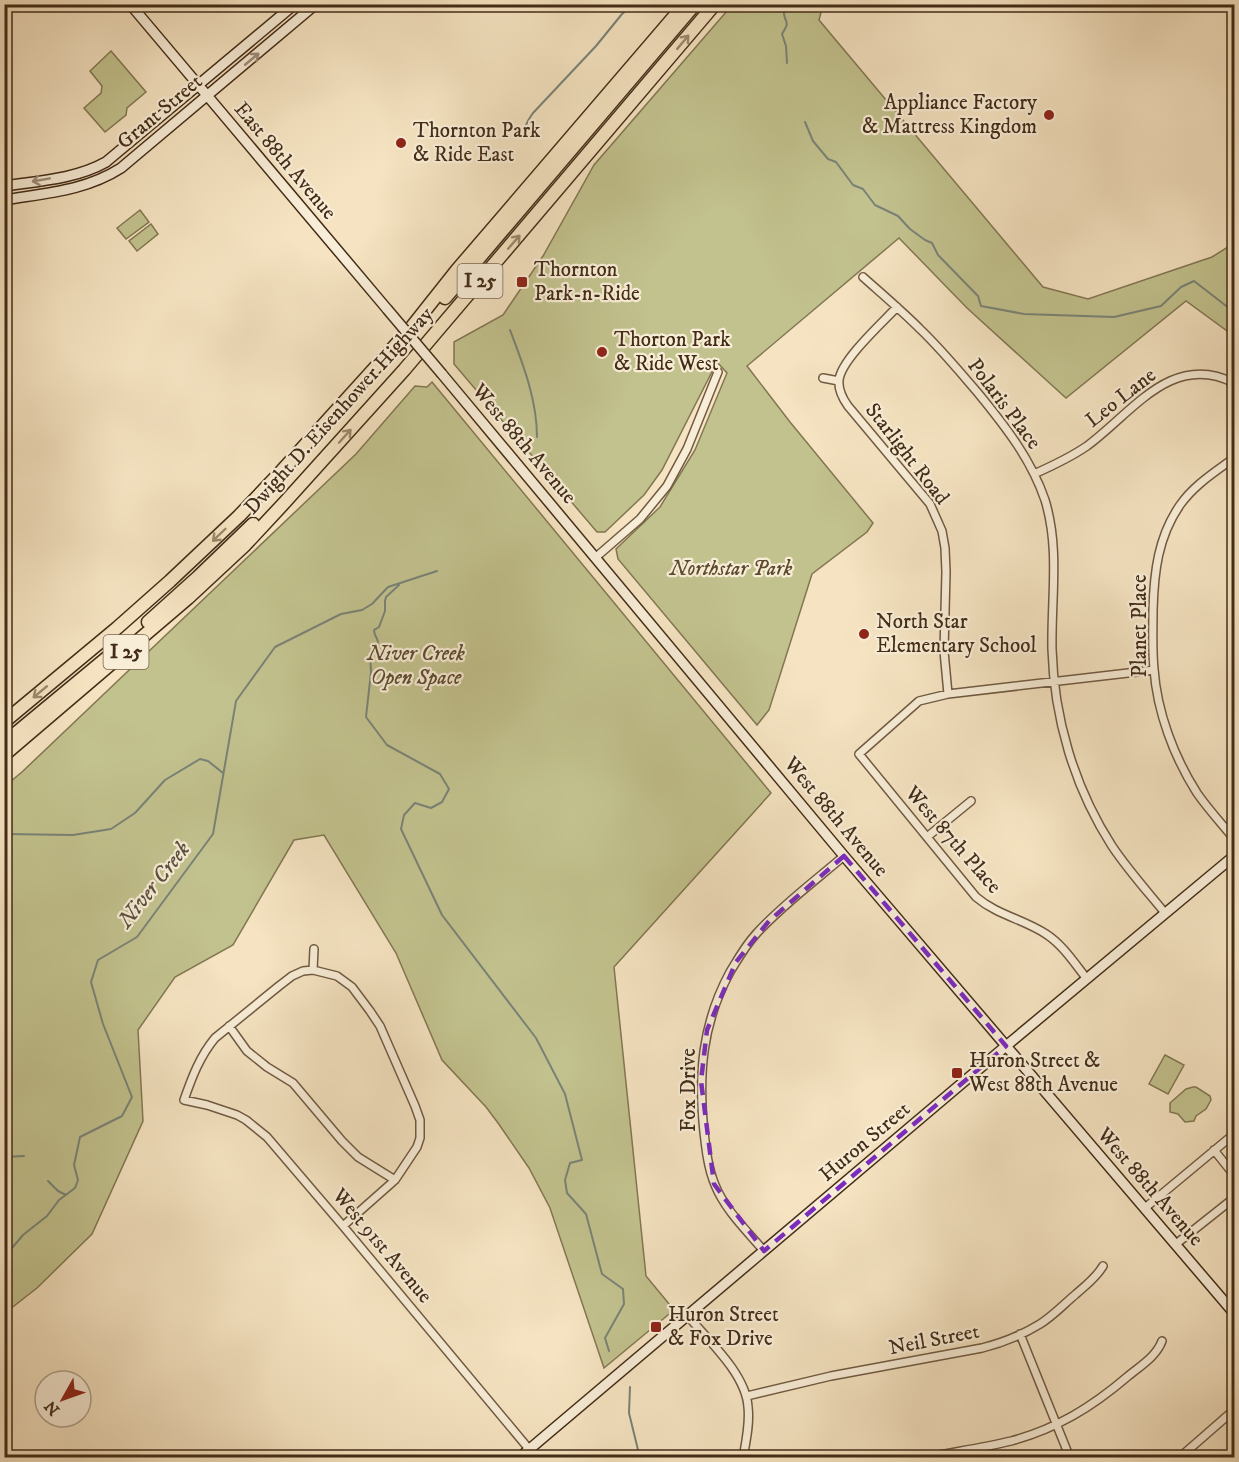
<svg xmlns="http://www.w3.org/2000/svg" width="1239" height="1462" viewBox="0 0 1239 1462" font-family="'IM FELL DW Pica',serif">
  <style>
    .green { fill: #c2c28e; stroke: #827752; stroke-width: 1.5 }
    .lines { fill: none; stroke-linecap: round; stroke-linejoin: round }
    .stream { stroke: #798377; stroke-width: 2 }
    .street-casing { stroke: #705a42; stroke-width: 10 }
    .secondary-casing { stroke: #432c17; stroke-width: 12 }
    .highway-casing { stroke: #432c17; stroke-width: 15 }
    .street { stroke: #f8edd7; stroke-width: 7 }
    .secondary { stroke: #f8edd7; stroke-width: 9 }
    .highway { stroke: #f5e3c1; stroke-width: 12 }
    .secondary-bridge-casing { stroke: #432c17; stroke-width: 12; stroke-linecap: butt }
    .secondary-bridge { stroke: #f8edd7; stroke-width: 9 }
    .oneway { stroke: #9c886c }
    .oneway2 { stroke: #9e8c77 }
    .marked { fill: none; stroke: #7b2cbf; stroke-width: 4.5; stroke-dasharray: 12 8; stroke-linejoin: round }
    .poi-dot { fill: #8f2418; stroke: #f8edd7; stroke-width: 2 }
    .labels { text-anchor: middle; dominant-baseline: central; stroke-width: 4.5; stroke-linejoin: round; paint-order: stroke }
    .shield { fill: #f8edd7; stroke: #796651; stroke-width: 1.5 }
    .shield-label { font-size: 20px; font-weight: bold; fill: #432c17 }
    .poi-label { font-size: 21px; fill: #432c17; stroke: #f8edd7; text-anchor: start }
    .street-label { font-size: 21px; fill: #432c17; stroke: #f8edd7 }
    .park-label { font-size: 21px; font-style: italic; fill: #5c4a2f; stroke: #f8edd7 }
    .water-label { font-size: 22px; font-style: italic; fill: #5a503f; stroke: #f8edd7 }
  </style>
  <rect width="100%" height="100%" fill="#f5e3c1"/>
  <filter id="stains"><feTurbulence type="fractalNoise" baseFrequency=".00333" numOctaves="4"/><feColorMatrix values="0 0 0 0 .2 0 0 0 0 .09 0 0 0 0 .02 0 0 0 .5 -.17"/></filter>
  <radialGradient id="worn" r=".72"><stop offset=".6" stop-color="#630" stop-opacity="0"/><stop offset="1" stop-color="#630" stop-opacity=".3"/></radialGradient>
  <!-- green -->
  <path class="green" d="M733,4L823,5L819,20L1043,287L1088,299L1212,257L1234,243V336L1186,301L1066,398L967,308L899,238L747,366L790,422L873,523L867,532L812,574L769,710L757,725L618,559L616,549L660,507L695,450L727,373L717,362L662,470L644,495L605,532H597L454,364V342L503,315L543,256L594,165Z
    M111,51L146,92L127,108L126,115L105,132L84,108L101,93L102,86L90,71Z
    M140,210L149,222L126,239L117,228Z
    M151,224L158,234L137,251L129,241Z
    M432,382L771,793L614,967L646,1276L674,1310L604,1368L550,1208L529,1168L498,1123L486,1107L442,1060L396,953L324,835L294,840L233,945L175,977L138,1030L143,1121L92,1234L37,1288L5,1313V786L22,772L356,454L415,386L427,387Z
    M1165,1055L1184,1065L1168,1094L1149,1084Z
    M1193,1087H1196L1210,1096L1211,1100L1206,1109L1196,1116L1194,1121L1185,1122L1178,1114L1170,1112V1103L1186,1089Z"/>
  <g class="lines">
    <!-- stream -->
    <path class="stream" d="M785,4C785,8 784,11 784,14C786,25 790,21 782,34L786,46L787,63
      M805,122L813,141L828,159L836,162L853,185L863,189L875,205L898,216L910,229L925,240L932,243L938,255L978,296L981,306L1024,314L1114,317L1161,306L1181,287L1194,281L1234,312
      M522,133L529,119L533,113L596,46L622,14L634,4
      M510,330C523,364 537,400 537,437
      M399,585L386,597L385,601V611L379,627L374,630C374,639 381,637 376,650L372,649L370,652L371,672L366,717L387,745L440,774L449,789L442,802L431,808L415,803L404,815L401,829L442,915L536,1038L565,1094L582,1160L570,1163L565,1180L567,1193L586,1214L602,1274L623,1289L624,1304L605,1338L609,1351
      M4,834L73,835L111,829L135,813L165,780L200,759L208,761L223,773
      M4,1157L24,1156
      M48,1181L58,1191L66,1195
      M4,1254L12,1248L23,1235L47,1216L59,1200L75,1188L78,1180L74,1165L80,1137L122,1116L132,1097L103,1024L91,982L98,960L137,937L213,834L236,701L275,647L341,614L362,610L372,604L388,587L437,571
      M630,1387L629,1413L640,1458"/>
    <!-- street casing -->
    <g class="street-casing">
      <path id="street" d="M863,277C882,294 902,311 920,329C941,349 959,371 978,393C1005,426 1031,459 1045,500C1060,549 1051,598 1052,649C1054,718 1074,787 1112,846C1128,870 1147,891 1165,913
        M897,307C882,323 841,360 839,380C838,390 843,399 848,406L930,504L942,531L945,548L946,572L944,651L948,694
        M823,378L839,381
        M1234,458C1215,472 1194,485 1180,505C1158,537 1154,572 1153,610C1153,629 1152,650 1154,669C1157,712 1174,757 1197,793C1208,809 1222,824 1234,839
        M1034,474C1052,466 1071,457 1087,446C1132,413 1172,351 1234,383
        M595,558L640,519L667,486L687,449L718,372
        M927,837L971,801
        M313,970L314,949
        M1087,979C1075,964 1063,945 1046,934C1023,919 997,915 976,897L859,754L919,701L948,694L1154,670
        M229,1026L247,1051L267,1067L293,1083L342,1141L358,1157L395,1180
        M1214,1150L1234,1175
        M1145,1208L1234,1134
        M343,1226L395,1180L417,1147L420,1138V1120L415,1106L380,1026L370,1011L352,987L337,976L313,970L303,971L292,976L279,986L215,1038C200,1056 192,1077 184,1100L207,1105L237,1115L246,1120L267,1137L343,1226L529,1449
        M1176,1244L1234,1198
        M764,1251C747,1231 725,1210 715,1185C708,1168 706,1150 704,1132C698,1074 702,1024 730,972C738,959 745,946 756,934C781,906 816,880 844,856
        M687,1315C708,1340 746,1374 748,1407C750,1423 746,1441 743,1458
        M1020,1334L1070,1458
        M747,1396L831,1376L982,1348C1002,1343 1022,1335 1040,1324C1053,1316 1064,1304 1076,1294C1086,1285 1096,1278 1103,1266
        M924,1458C953,1452 982,1448 1011,1441C1056,1429 1092,1407 1127,1377C1140,1366 1156,1357 1162,1341
        M1179,1458L1234,1410"/>
    </g>
    <!-- secondary casing -->
    <g class="secondary-casing">
      <path id="secondary" d="M130,4L387,309
        M4,186C38,181 76,179 106,162L295,4
        M4,200C46,193 85,191 121,168L316,4
        M442,374L844,856L1234,1313
        M519,1458L1006,1046L1234,856"/>
    </g>
    <!-- highway casing -->
    <g class="highway-casing">
      <path id="highway" d="M445,298L695,4
        M148,622L198,577L253,524
        M4,722L117,628L170,581L239,516L278,475L411,328L457,270L685,4
        M4,743L121,646
        M4,755L188,598L245,545L285,502L404,370L715,4"/>
    </g>
    <!-- street -->
    <use href="#street" class="street"/>
    <!-- secondary -->
    <use href="#secondary" class="secondary"/>
    <!-- highway -->
    <use href="#highway" class="highway"/>
    <!-- secondary-bridge casing -->
    <g class="secondary-bridge-casing">
      <path id="secondary-bridge" d="M387,309L442,374"/>
    </g>
    <!-- secondary-bridge -->
    <use href="#secondary-bridge" class="secondary-bridge"/>
  </g>
  <!-- one-way arrows -->
  <defs><path id="oneway-shaft" d="M-6 0H5M1.5-3L5.5 0L1.5 3" fill="none" stroke-width="1.6" stroke-linecap="round" stroke-linejoin="round" transform="scale(1.5)"/></defs>
  <g class="oneway">
    <use href="#oneway-shaft" transform="translate(683 42) rotate(-50)"/>
    <use href="#oneway-shaft" transform="translate(514 242) rotate(-49)"/>
    <use href="#oneway-shaft" transform="translate(345 436) rotate(-48)"/>
    <use href="#oneway-shaft" transform="translate(219 535) rotate(136)"/>
    <use href="#oneway-shaft" transform="translate(40 692) rotate(140)"/>
  </g>
  <g class="oneway2">
    <use href="#oneway-shaft" transform="translate(252 59) rotate(-40)"/>
    <use href="#oneway-shaft" transform="translate(41 180) rotate(170)"/>
  </g>
  <!-- marked area -->
  <path class="marked" d="M844,856L1006,1046L764,1251L714,1184L701,1081L707,1030L736,962L769,921Z"/>
  <!-- markers -->
  <g class="poi-dot">
    <circle cx="1049" cy="115" r="6"/>
    <circle cx="401" cy="143" r="6"/>
    <rect x="516" y="276" width="12" height="12" rx="3"/>
    <circle cx="602" cy="352" r="6"/>
    <circle cx="864" cy="634" r="6"/>
    <rect x="951" y="1067" width="12" height="12" rx="3"/>
    <rect x="650" y="1321" width="12" height="12" rx="3"/>
  </g>
  <g class="labels">
    <!-- shield labels -->
    <g class="shield">
      <rect x="457.5" y="264" width="45" height="34" rx="4.5"/>
      <rect x="103.5" y="635" width="45" height="34" rx="4.5"/>
    </g>
    <g class="shield-label">
      <text x="480" y="281">I 25</text>
      <text x="126" y="652">I 25</text>
    </g>
    <!-- poi labels -->
    <g class="poi-label">
      <text x="1037" y="103" text-anchor="end">Appliance Factory<tspan x="1037" dy="24">&amp; Mattress Kingdom</tspan></text>
      <text x="413" y="131">Thornton Park<tspan x="413" dy="24">&amp; Ride East</tspan></text>
      <text x="534" y="270">Thornton<tspan x="534" dy="24">Park-n-Ride</tspan></text>
      <text x="614" y="340">Thorton Park<tspan x="614" dy="24">&amp; Ride West</tspan></text>
      <text x="876" y="622">North Star<tspan x="876" dy="24">Elementary School</tspan></text>
      <text x="969" y="1061">Huron Street &amp;<tspan x="969" dy="24">West 88th Avenue</tspan></text>
      <text x="668" y="1315">Huron Street<tspan x="668" dy="24">&amp; Fox Drive</tspan></text>
    </g>
    <!-- street labels -->
    <g class="street-label">
      <text transform="translate(160 112) rotate(-40)">Grant Street</text>
      <text transform="translate(285 161) rotate(50)">East 88th Avenue</text>
      <text transform="translate(1121 398) rotate(-38)">Leo Lane</text>
      <text transform="translate(1004 404) rotate(53)">Polaris Place</text>
      <text transform="translate(339 411) rotate(-48)">Dwight D. Eisenhower Highway</text>
      <text transform="translate(524 444) rotate(50)">West 88th Avenue</text>
      <text transform="translate(907 454) rotate(52)">Starlight Road</text>
      <text transform="translate(1140 626) rotate(-90)">Planet Place</text>
      <text transform="translate(836 817) rotate(50)">West 88th Avenue</text>
      <text transform="translate(953 840) rotate(49)">West 87th Place</text>
      <text transform="translate(689 1090) rotate(-90)">Fox Drive</text>
      <text transform="translate(865 1142) rotate(-40)">Huron Street</text>
      <text transform="translate(1150 1187) rotate(49)">West 88th Avenue</text>
      <text transform="translate(382 1246) rotate(50)">West 91st Avenue</text>
      <text transform="translate(934 1340) rotate(-11)">Neil Street</text>
    </g>
    <!-- park labels -->
    <g class="park-label">
      <text x="731" y="569">Northstar Park</text>
      <text x="416" y="654">Niver Creek<tspan x="416" dy="24">Open Space</tspan></text>
    </g>
    <!-- water labels -->
    <g class="water-label">
      <text transform="translate(154 885) rotate(-52)">Niver Creek</text>
    </g>
  </g>
  <!-- margin -->
  <rect width="1239" height="1462" fill="none" stroke="#f5e3c1" stroke-width="24"/>
  <rect x="6" y="6" width="1227" height="1450" fill="none" stroke="#432c17" stroke-width="3"/>
  <rect x="12" y="12" width="1215" height="1438" fill="none" stroke="#432c17" stroke-width="1.5"/>
  <!-- north arrow -->
  <g transform="translate(63 1399) rotate(230)"><circle r="28" fill="#f8edd7" stroke="#b0a08a" stroke-width="1.5"/>
  <path d="M0-4.5L10 22L0 15L-10 22Z" fill="#8f2418"/>
  <text y="-9" font-size="16" font-weight="bold" text-anchor="middle" fill="#432c17">N</text>
  </g>
  <rect width="100%" height="100%" filter="url(#stains)"/>
  <rect width="100%" height="100%" fill="url(#worn)"/>
</svg>
